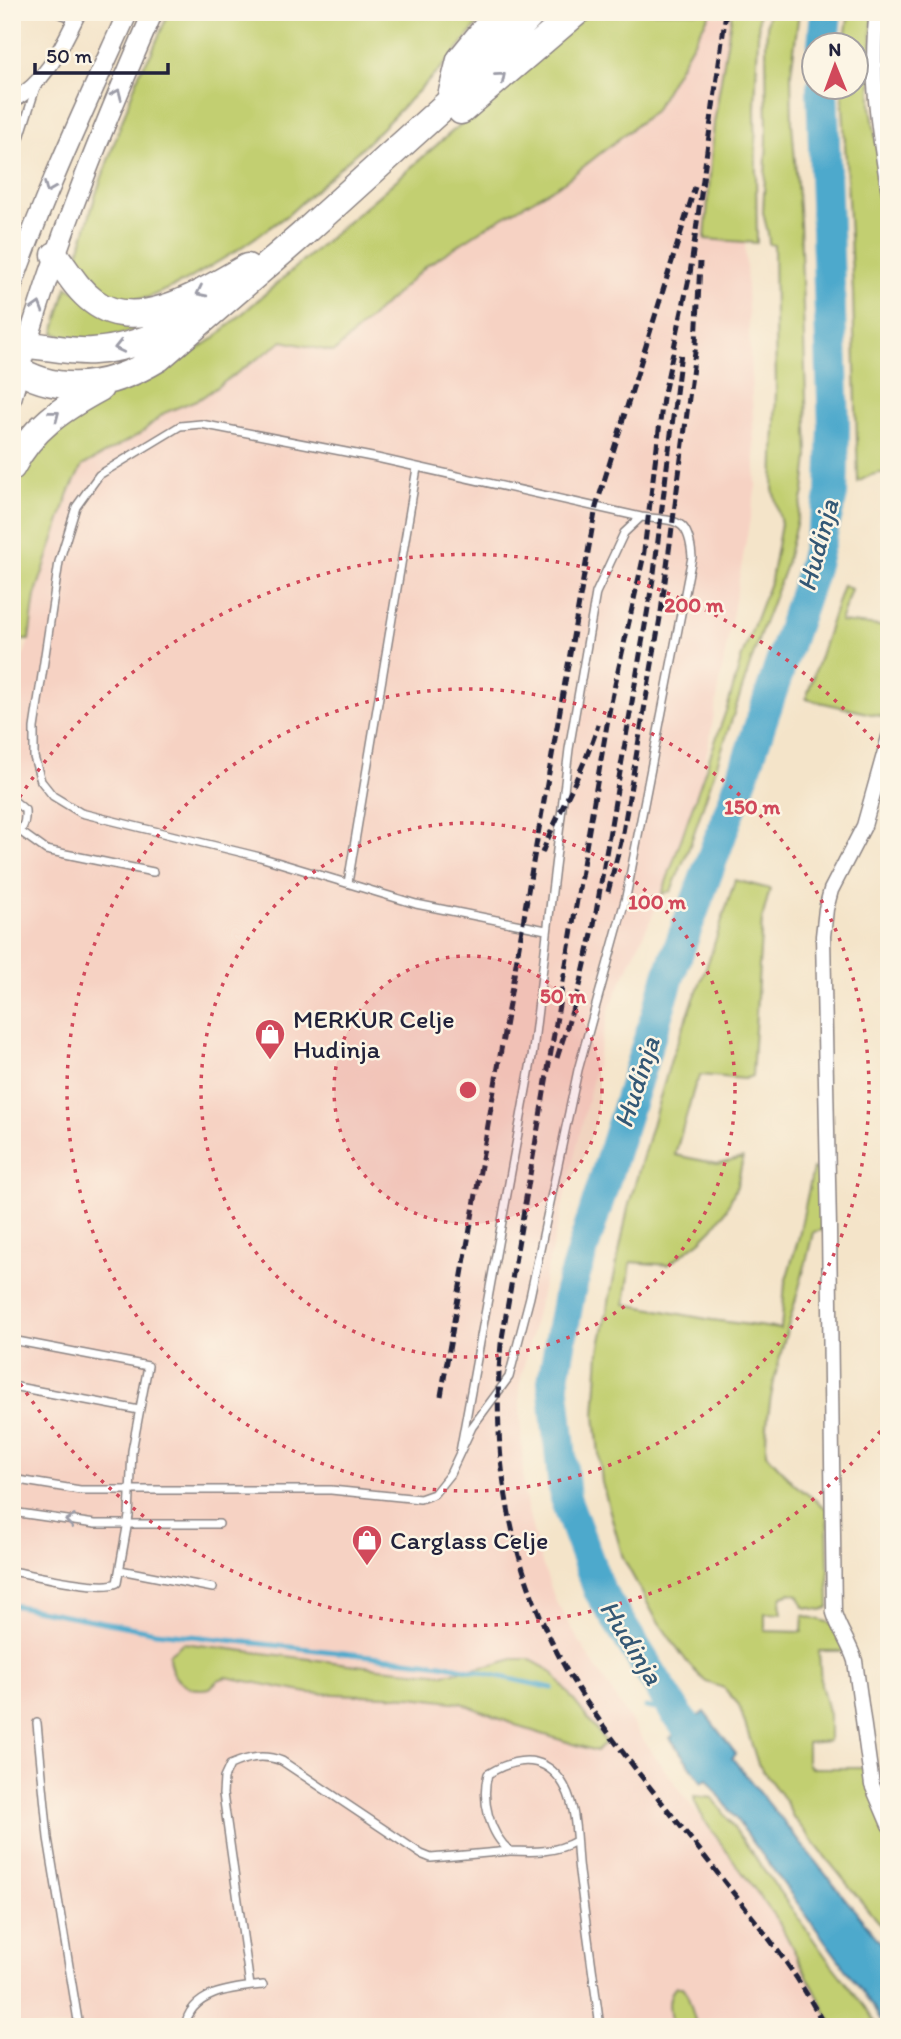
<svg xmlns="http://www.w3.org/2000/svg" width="901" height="2039" viewBox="0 0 901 2039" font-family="Itim,sans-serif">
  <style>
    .built { fill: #f6d2c3 }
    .green { fill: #c2cf71; stroke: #727856; stroke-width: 2 }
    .water { fill: #4ea9cc; stroke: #386684; stroke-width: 2 }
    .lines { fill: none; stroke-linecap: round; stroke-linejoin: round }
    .stream { stroke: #4ea9cc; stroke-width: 5 }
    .river { stroke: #4ea9cc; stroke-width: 32 }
    .lane-casing { stroke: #8b8382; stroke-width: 10 }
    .street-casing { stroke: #8b8382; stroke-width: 17 }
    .secondary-casing { stroke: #8b8382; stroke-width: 22 }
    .highway-casing { stroke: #8b8382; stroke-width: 29 }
    .lane { stroke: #fff; stroke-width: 7 }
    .street { stroke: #fff; stroke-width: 14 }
    .secondary { stroke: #fff; stroke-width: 19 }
    .highway { stroke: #fff; stroke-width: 26 }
    .rail { stroke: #22223b; stroke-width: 5; stroke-dasharray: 10 5; stroke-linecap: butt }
    .oneway { stroke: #9c9ca7 }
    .ring { fill: none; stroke: #d1495b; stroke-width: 3.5; stroke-dasharray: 3.5 7 }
    .labels { text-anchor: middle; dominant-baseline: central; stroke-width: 5; stroke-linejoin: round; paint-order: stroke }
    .poi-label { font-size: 26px; fill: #22223b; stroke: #fcf5e5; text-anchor: start }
    .water-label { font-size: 28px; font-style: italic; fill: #345875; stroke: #fcf5e5 }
    .centre { fill: #d1495b; stroke: #fcf5e5; stroke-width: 3.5 }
    .ring-label { font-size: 21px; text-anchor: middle; font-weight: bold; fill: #d1495b; stroke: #fcf5e5; stroke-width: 5; stroke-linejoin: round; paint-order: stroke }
  </style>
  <rect width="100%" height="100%" fill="#fcf5e5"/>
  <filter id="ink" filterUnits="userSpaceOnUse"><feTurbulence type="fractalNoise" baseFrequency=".0143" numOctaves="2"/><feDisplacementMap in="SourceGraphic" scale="14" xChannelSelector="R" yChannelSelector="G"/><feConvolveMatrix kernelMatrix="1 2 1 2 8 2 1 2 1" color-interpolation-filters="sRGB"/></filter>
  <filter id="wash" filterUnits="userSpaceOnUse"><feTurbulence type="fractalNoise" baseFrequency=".00686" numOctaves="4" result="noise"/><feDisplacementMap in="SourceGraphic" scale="28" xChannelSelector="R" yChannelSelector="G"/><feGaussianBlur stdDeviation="1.57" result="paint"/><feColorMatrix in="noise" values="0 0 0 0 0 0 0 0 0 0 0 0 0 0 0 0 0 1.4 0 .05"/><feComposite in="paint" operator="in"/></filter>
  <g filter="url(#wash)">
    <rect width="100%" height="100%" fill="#f4e4c9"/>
    <!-- built -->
    <path class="built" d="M710,15L731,17L712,145L705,239L745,242L756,486L702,780L666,886L610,1007L519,1386L524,1494L538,1552L556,1602L587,1654L650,1750L780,1924L834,2027H12V687L29,640L35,596L49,550L69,493L82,466L140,434L164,413L201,398L283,340L399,289L426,266L491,224L564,182L654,111Z"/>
    <!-- green -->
    <path class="green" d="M169,12H487L451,58L368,142L289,214L236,251L184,282L147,298L120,301L109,299L87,282L77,258L96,194L140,71L151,54Z
      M590,12H711L654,111L564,182L491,224L426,266L334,352L283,341L201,398L164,413L140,434L82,466L69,493L35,596L29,640H12V491L25,451L95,396L164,371L213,339Z
      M732,12H759L755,108L757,243L705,239L714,123Z
      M768,12H799L791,73L792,124L800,221L808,457L804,492L785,568L762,629L689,848L671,891L662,894L729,702L742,656L771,580L781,524L773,489L776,391L774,245L769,244C769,232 765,223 763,212L767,140L766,44Z
      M849,12H872L871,106L889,227V474C877,471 868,476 858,482L853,293L842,88H856V46L844,45Z
      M67,287L134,320L138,329C112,338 80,345 54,333Z
      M843,585L851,589L840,622L889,627V718L806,699Z
      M735,880L770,889L762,919L752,1076L744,1079L701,1075L695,1085L675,1155L718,1164L743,1158L737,1186L726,1210L713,1228L700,1241L668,1265L631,1262L625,1304L712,1320L781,1329L785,1283L798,1240L813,1169L823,1171L824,1230L813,1232C799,1302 764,1384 766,1453L794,1484L827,1509L829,1607L822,1610L804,1607L798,1595L790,1593L782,1596L780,1603L782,1614L765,1613V1631L802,1632L803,1615L831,1623L849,1651H819L821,1685L829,1715V1741L807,1743V1763L810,1768H866L881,1818L889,1834V1936L793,1817L786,1802L758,1764L739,1705L724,1688L706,1682L690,1666L655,1617L623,1558L602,1483L595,1416L599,1351L628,1208L672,1056L710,957Z
      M183,1643L380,1668L444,1674L493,1665L513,1659H529L551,1671L606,1742L596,1751L523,1728L461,1703L411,1697L308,1693L226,1677L218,1680L210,1688C186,1693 169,1678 169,1654Z
      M694,1796L713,1798L828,1960L870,2014L877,2027H834L780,1924L704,1820L695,1802Z
      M676,1987H682L687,1993L697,2027H672C670,2012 665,1998 676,1987Z"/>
    <!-- water -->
    <path class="water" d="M704,1712L736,1754L732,1758L889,1953V2027H884L874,2008L707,1779L702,1782L670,1738Z"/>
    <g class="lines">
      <!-- stream -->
      <path class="stream" d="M12,1605L156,1632L442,1664L552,1688
        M646,1707L676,1713"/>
      <!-- river -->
      <path class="river" d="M823,46L826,12
        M711,1758L676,1713L599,1590L565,1498L553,1382L570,1290L670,973L743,775L811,575L832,494L834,427L822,88"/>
    </g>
  </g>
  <g filter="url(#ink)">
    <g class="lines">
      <!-- lane casing -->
      <g class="lane-casing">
        <path id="lane" d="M54,12L75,19
          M12,163L36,87
          M12,799L25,810C26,824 23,830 12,839
          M21,832L46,850L153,872
          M348,883L417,468
          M546,930L416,904L260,857L81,813L53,796L41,781L34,757V728L59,562L76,507L99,475L180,426L201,424L377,458L641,517
          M12,1340L148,1366L132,1451L129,1516L117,1583C101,1591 33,1575 12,1571
          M12,1386L139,1410
          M12,1479L80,1490H331L420,1499L434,1494L450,1474L472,1427L509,1377L530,1297L578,1070L626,897L692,557C689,517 676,521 641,517L624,533L596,593L569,749L533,1051L460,1452
          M12,1512L95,1524H219
          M120,1570L213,1588
          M37,1723L48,1838L79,2027
          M576,1841C555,1853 534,1852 510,1851C489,1834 481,1799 488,1774C513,1759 540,1753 560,1779C579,1805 575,1842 579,1872C586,1924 593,1975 600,2027
          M250,1986L223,1794L224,1778L230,1765C248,1757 264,1754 282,1761L421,1854L431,1858L510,1851
          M185,2027C190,1991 234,1988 263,1985"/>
      </g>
      <!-- street casing -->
      <g class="street-casing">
        <path id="street" d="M877,12C869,73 879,133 889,193
          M12,101C47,82 62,46 79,12
          M889,737L864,826L831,890L826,909L823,936L829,1228L834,1613C839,1630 850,1644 855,1661L872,1785L889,1825"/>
      </g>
      <!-- secondary casing -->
      <g class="secondary-casing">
        <path id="secondary" d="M12,286C45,192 87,103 128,12
          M12,397C47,264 98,138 153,12"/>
      </g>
      <!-- highway casing -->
      <g class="highway-casing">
        <path id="highway" d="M450,100L460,60L499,12
          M461,111L577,12
          M55,255C67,271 77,289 93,301C138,336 206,290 247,267
          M12,345C39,343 66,353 93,351C128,349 160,334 192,322
          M12,366C60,398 113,386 159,358L303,234L449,102L534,12
          M12,467C32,428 63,408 100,388"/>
      </g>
      <!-- lane -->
      <use href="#lane" class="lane"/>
      <!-- street -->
      <use href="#street" class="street"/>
      <!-- secondary -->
      <use href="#secondary" class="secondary"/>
      <!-- highway -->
      <use href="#highway" class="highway"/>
      <!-- rail -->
      <path class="rail" d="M726,12L690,274L663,398L643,559L610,707L501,1344C489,1471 516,1601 590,1707C630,1765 676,1819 719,1875C758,1924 797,1971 825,2027
        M542,853C559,809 584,771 598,725
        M608,892L622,838L661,612L696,344L700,262
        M525,908L596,507L695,187
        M557,1058L580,986L593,930L654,573L681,352
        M441,1396L527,900"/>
    </g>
    <!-- one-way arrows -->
    <defs><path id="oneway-chevron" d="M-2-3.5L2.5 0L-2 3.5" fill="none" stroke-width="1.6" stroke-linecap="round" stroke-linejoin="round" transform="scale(1.75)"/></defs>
    <g class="oneway">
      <use href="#oneway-chevron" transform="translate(501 77) rotate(-40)"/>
      <use href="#oneway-chevron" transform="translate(117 94) rotate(-66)"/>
      <use href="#oneway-chevron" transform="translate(49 188) rotate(112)"/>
      <use href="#oneway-chevron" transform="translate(201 292) rotate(154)"/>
      <use href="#oneway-chevron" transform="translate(38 307) rotate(-73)"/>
      <use href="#oneway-chevron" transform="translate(119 347) rotate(167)"/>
      <use href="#oneway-chevron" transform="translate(55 415) rotate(-38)"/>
      <use href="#oneway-chevron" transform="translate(70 1521) rotate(-172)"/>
    </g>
  </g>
  <!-- distance rings -->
  <circle cx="468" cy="1090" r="134" fill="#d1495b" fill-opacity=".12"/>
  <g class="ring">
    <circle cx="468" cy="1090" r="134"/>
    <circle cx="468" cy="1090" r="267"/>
    <circle cx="468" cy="1090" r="401"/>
    <path d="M887 1423A535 535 0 0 1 14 1374M14 806A535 535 0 0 1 887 757"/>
  </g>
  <!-- icons -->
  <defs>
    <g id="shop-pin" transform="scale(1.575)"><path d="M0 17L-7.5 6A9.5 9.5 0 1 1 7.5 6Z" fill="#d1495b" stroke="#fcf5e5"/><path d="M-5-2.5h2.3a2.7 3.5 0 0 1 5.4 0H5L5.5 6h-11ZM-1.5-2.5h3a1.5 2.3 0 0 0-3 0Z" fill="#fff"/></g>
  </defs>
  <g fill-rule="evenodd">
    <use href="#shop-pin" x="270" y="1034"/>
    <use href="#shop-pin" x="367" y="1540"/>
  </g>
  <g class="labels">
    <!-- poi labels -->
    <g class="poi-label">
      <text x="293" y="1019">MERKUR Celje<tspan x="293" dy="30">Hudinja</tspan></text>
      <text x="390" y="1540">Carglass Celje</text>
    </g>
    <!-- water labels -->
    <g class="water-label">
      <text transform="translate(817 545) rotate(-75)">Hudinja</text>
      <text transform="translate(636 1082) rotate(-72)">Hudinja</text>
      <text transform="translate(632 1642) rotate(58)">Hudinja</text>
    </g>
  </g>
  <circle cx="468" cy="1090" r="10" class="centre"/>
  <g class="ring-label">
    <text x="694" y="612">200 m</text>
    <text x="752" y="814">150 m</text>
    <text x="657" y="909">100 m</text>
    <text x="563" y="1003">50 m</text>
  </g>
  <!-- margin -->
  <rect width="901" height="2039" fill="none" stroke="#fcf5e5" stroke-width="42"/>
  <!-- north arrow -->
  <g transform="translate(835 66) rotate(359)"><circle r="33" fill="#fcf5e5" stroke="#a5a1a1" stroke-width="2"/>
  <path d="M0-5L12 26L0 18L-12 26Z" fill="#d1495b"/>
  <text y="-10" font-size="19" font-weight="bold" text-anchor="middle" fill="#22223b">N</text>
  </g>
  <!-- scale -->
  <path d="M35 63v10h133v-10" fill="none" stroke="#22223b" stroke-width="3.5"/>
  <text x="46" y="63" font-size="21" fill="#22223b" stroke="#fcf5e5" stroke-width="5" paint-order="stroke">50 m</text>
</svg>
